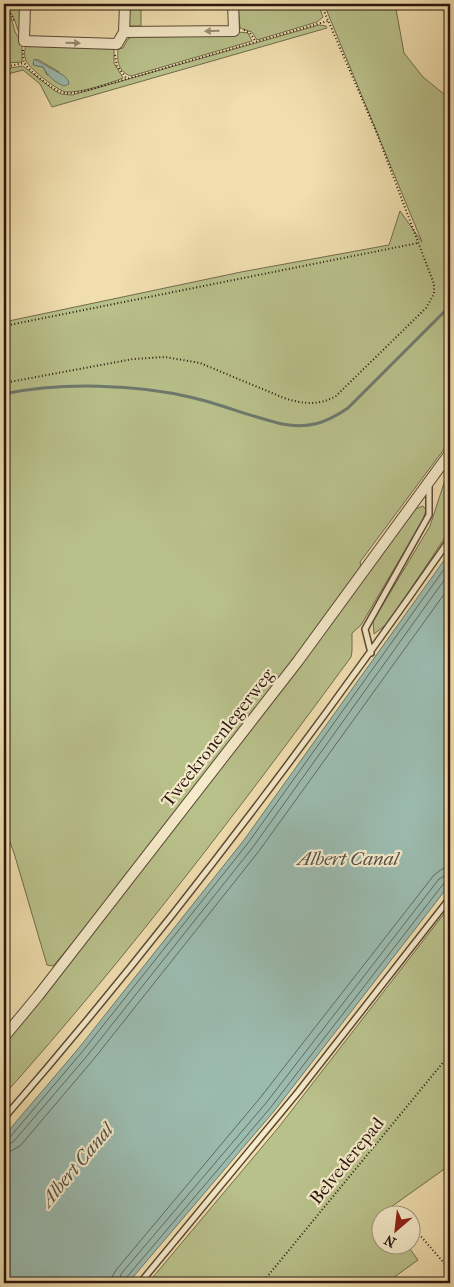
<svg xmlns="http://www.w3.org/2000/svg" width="454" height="1287" viewBox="0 0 454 1287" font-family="'IM FELL French Canon',serif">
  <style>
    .green { fill: #b9c18b; stroke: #716c4d; fill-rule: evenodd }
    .water { fill: #9bbbaf; stroke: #6d796f }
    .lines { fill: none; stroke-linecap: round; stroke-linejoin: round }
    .shore { stroke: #62695f; stroke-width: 1 }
    .stream { stroke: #6d796f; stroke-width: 3 }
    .lane-casing { stroke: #5b4937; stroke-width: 8 }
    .street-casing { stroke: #5b4937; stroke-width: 12 }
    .path { stroke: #29170f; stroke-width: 2; stroke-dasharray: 1 2.5; stroke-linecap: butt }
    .lane { stroke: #f5eaca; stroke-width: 5 }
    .street { stroke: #f5eaca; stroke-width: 10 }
    .oneway { fill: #998b76 }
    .labels { text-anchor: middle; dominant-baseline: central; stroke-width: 4.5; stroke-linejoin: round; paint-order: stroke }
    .street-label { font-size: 18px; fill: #29170f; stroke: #f5eaca }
    .water-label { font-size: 19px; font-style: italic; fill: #515047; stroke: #f5eaca }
  </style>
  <rect width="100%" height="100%" fill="#f0deae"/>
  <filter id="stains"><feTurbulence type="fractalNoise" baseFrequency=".004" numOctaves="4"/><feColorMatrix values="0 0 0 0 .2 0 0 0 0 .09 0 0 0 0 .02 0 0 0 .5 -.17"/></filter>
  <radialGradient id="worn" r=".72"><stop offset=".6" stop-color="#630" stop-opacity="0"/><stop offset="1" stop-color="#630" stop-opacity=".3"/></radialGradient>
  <!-- green -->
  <path class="green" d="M4,4H22L20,34C14,24 16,13 4,9Z
    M127,4H141V26H130L127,21Z
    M238,4H318L323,17L317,22L257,40L252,32L240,28Z
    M324,4H397L396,9L404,53L423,77L450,99V252L447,257L448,266L450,268V441L360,562L361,566L280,677L80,934L53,966L47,965L14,853L4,826V322L241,272L389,245L400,211L422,242Z
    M4,12L11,17L15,32L22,43V62L4,63Z
    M319,25L326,26L327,28L52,107L40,84L23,70L4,75V69L23,66L55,91L61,94L72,95Z
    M238,32L248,33L252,41L131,76C118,72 117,61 118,49L123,48L128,39L132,37L231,36L235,35Z
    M26,46L114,49V63L123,78C111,83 80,93 66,92C58,91 30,69 26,61C24,56 24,51 26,46ZM37,59L59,72L47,75L43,67L34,65L33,63Z
    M450,471V530L388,623L374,634L373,621L430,526L446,477Z
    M423,506L426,510L423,520L361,625L352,633V651L351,657C241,807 128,956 4,1095V1043L41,998L413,510Z
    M450,906V1165L384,1212L385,1214H382V1244L407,1245L418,1260L386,1283H148L278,1128Z"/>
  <!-- water -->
  <path class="water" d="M34,59L63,75L68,80L69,84L64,86C54,82 48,76 43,67L33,65Z
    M450,552V884L275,1110L128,1283H4V1136L78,1049L244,840Z"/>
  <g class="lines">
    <!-- shore -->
    <path class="shore" d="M4,1138L10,1137L82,1052L248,843L450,561
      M4,1145L9,1144L14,1141L87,1056L253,847L450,572
      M4,1152L11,1151L20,1146L93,1060L259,851L450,586
      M111,1283L112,1277L116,1270L260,1098L434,875L442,869L450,868
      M119,1283L121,1274L266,1103L439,879L444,876L450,875
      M125,1283L126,1278L271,1107L444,883L450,881"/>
    <!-- stream -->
    <path class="stream" d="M4,394C60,382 138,384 194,398C223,405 252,417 282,424C309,429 326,423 348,408L450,306"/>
    <!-- lane casing -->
    <g class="lane-casing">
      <path id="lane" d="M371,653L365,629L429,515V484
        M4,1118C164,934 311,739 450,539
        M140,1283L298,1092L450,898"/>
    </g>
    <!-- street casing -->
    <g class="street-casing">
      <path id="street" d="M25,4L24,41L117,44L124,32L125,4
        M124,32L234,31L233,4
        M4,1037L38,996L298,661L450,453"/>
    </g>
    <!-- path -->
    <path class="path" d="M4,10L11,14L14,21
      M244,30L250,33L256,42
      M23,50C23,54 23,59 24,62C26,69 54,90 61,92C68,95 77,92 85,91L328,21
      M115,55L117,66L127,79
      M4,67L24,63
      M4,326L418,243
      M4,383L133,359L165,357L200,363L284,398C302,404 319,406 336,396L426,308L434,294V284L376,131L321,4
      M412,1226L450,1270
      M262,1283L450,1054"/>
    <!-- lane -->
    <use href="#lane" class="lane"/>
    <!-- street -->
    <use href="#street" class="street"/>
  </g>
  <!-- one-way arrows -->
  <defs><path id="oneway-solid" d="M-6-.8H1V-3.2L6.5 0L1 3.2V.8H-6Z" transform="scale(1.25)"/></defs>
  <g class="oneway">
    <use href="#oneway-solid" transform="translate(212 31) rotate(179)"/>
    <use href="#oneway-solid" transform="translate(73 43) rotate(1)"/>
  </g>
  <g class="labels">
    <!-- street labels -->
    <g class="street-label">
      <text transform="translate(218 738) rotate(-52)">Tweekronenlegerweg</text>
      <text transform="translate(347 1161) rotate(-51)">Belvederepad</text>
    </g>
    <!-- water labels -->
    <g class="water-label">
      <text x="348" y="859">Albert Canal</text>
      <text transform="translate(77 1165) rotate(-50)">Albert Canal</text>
    </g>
  </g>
  <!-- margin -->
  <rect width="454" height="1287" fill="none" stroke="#f0deae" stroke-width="20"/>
  <rect x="5" y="5" width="444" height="1277" fill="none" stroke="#29170f" stroke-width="2.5"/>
  <rect x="10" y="10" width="434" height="1267" fill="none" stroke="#29170f"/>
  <!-- north arrow -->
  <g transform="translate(396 1230) rotate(208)"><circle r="24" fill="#f5eaca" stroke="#a3967f"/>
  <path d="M0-4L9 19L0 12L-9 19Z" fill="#8f2418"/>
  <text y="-8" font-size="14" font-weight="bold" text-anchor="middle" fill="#29170f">N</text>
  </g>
  <rect width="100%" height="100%" filter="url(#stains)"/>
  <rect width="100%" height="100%" fill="url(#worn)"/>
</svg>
